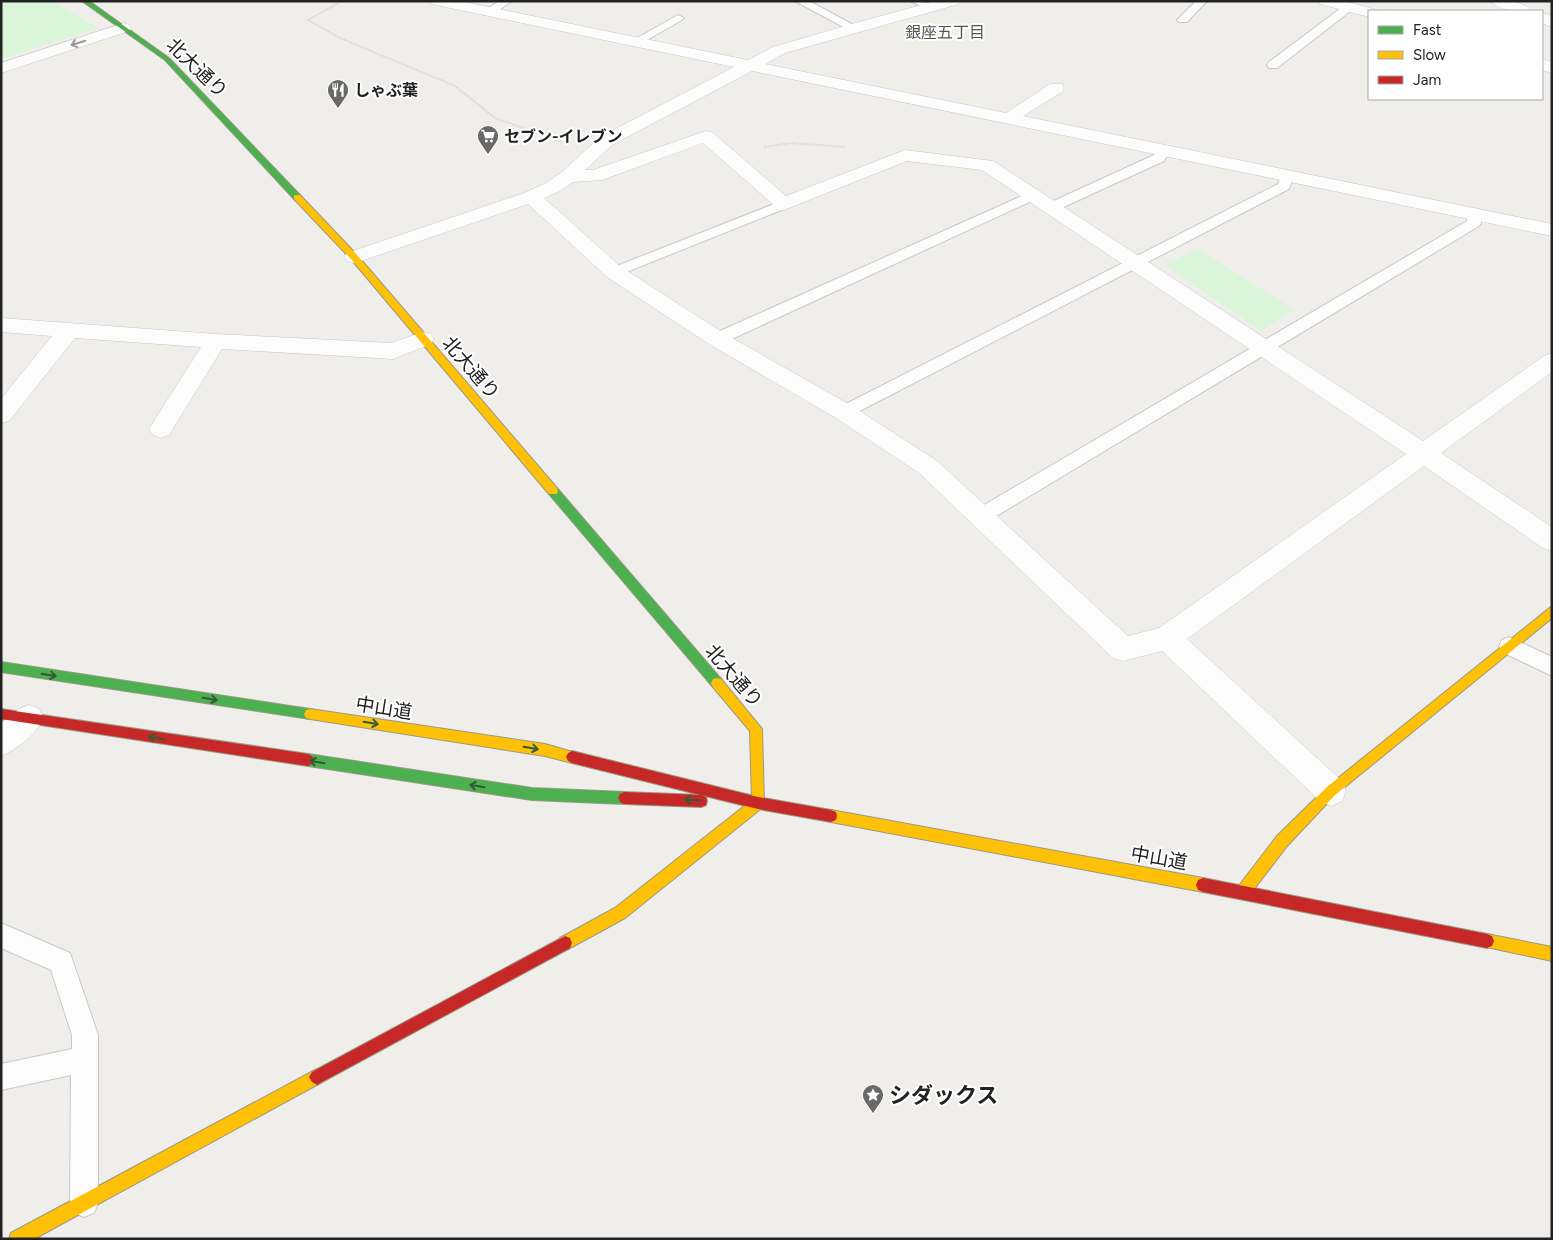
<svg xmlns="http://www.w3.org/2000/svg" width="1553" height="1240" viewBox="0 0 1553 1240" font-family="Figtree,'Noto Sans JP',sans-serif">
  <style>
    .park { fill: #daf5da }
    .lines { fill: none; stroke-linecap: round; stroke-linejoin: round }
    .lane-casing { stroke: #c9c8c7; stroke-width: 2 }
    .street-casing { stroke: #c9c8c7; stroke-width: 1 }
    .fast-casing { stroke: #999a82; stroke-width: 2 }
    .slow-casing { stroke: #999a82; stroke-width: 2 }
    .jam-casing { stroke: #999a82; stroke-width: 2 }
    .path { stroke: #dccecd; stroke-width: 2; stroke-dasharray: 1 1; stroke-linecap: butt }
    .lane { fill: #fdfcfc; fill-rule: evenodd }
    .street { fill: #fdfcfc; fill-rule: evenodd }
    .fast { fill: #4caf50; fill-rule: evenodd }
    .slow { fill: #ffc107; fill-rule: evenodd }
    .jam { fill: #c62828; fill-rule: evenodd }
    .oneway { stroke: #9a9a9a }
    .oneway2 { stroke: #335a34 }
    .labels { text-anchor: middle; dominant-baseline: central; stroke-width: 4; stroke-linejoin: round; paint-order: stroke }
    .far-neighbourhood-label { font-size: 16px; fill: #555; stroke: #fff }
    .far-poi-label { font-size: 16px; font-weight: bold; fill: #222; stroke: #fff; text-anchor: start }
    .street-label { font-size: 19px; fill: #222; stroke: #fff }
    .near-poi-label { font-size: 22px; font-weight: bold; fill: #222; stroke: #fff; text-anchor: start }
  </style>
  <rect width="100%" height="100%" fill="#f0eeeb"/>
  <!-- park -->
  <path class="park" d="M29,1H51L99,28L1,59V3Z
    M1198,249L1295,310L1261,331L1165,265Z"/>
  <g class="lines">
    <!-- lane casing -->
    <g class="lane-casing">
      <path id="lane" d="M499,1H512L492,15H484L482,13L484,11Z
        M795,1H809L859,28L857,30H849Z
        M910,1L929,3L930,1H941L936,10L932,11Z
        M1196,1H1207L1187,22H1179L1177,20Z
        M1349,4L1354,7L1353,9L1277,68H1269L1267,65L1269,62L1345,5Z
        M678,15L684,18L682,20L640,44L636,45L630,42Z
        M1163,147L1170,151L1164,161L1057,210H1047L1045,207L1047,204L1154,155L1158,148Z
        M1287,172L1294,176L1289,189L850,416L844,418L838,416L836,412L838,408L1278,184L1282,173Z
        M1033,191L1038,192L1040,195L1038,198L723,343L717,344L711,343L709,339L711,335Z
        M784,200L789,201L791,204L789,207L619,275H609L607,272L609,269Z
        M1474,210L1481,214V223L1479,226L988,521L981,523L974,521L972,516L974,511L1467,221V214Z
        M1509,637L1552,657V676L1502,652L1499,646L1502,640Z
        M1,923L70,953L98,1035V1203L94,1213L84,1217L74,1213L70,1203L71,1075L1,1090V1064L72,1049V1035L51,970L1,948Z"/>
    </g>
    <!-- street casing -->
    <g class="street-casing">
      <path id="street" d="M429,1H459L748,60L773,47L848,25L936,1H961L959,4L785,53L765,64L1006,113L1050,84H1062L1064,88L1062,92L1023,116L1552,224V236L752,71L612,145L585,170H593L706,131L712,132L786,196L905,150L993,161L1423,441L1544,356L1552,353V372L1441,453L1552,527V551L1543,548L1424,466L1187,639L1342,781L1346,791L1342,801L1331,806L1320,801L1162,651L1123,661L1113,658L919,473L836,418L709,344L607,277L528,204L361,261L354,263L347,261L344,257L347,253L524,193L546,183L562,172L600,137L734,67L436,5L431,4ZM703,143L777,208L784,210L907,161L982,170L1406,454L1159,628L1128,636L937,461L852,406L725,334L621,267L544,198L560,191L573,182L602,180Z
        M1318,1H1344L1374,9L1376,11H1369V17L1320,4Z
        M1491,1C1504,1 1523,0 1532,11C1519,12 1500,12 1491,1Z
        M1542,13L1552,16V27L1542,23Z
        M124,23L129,25L132,28L129,31L1,73V63Z
        M1542,59L1552,62V73L1542,70Z
        M1,318L216,334L391,343L423,332L431,334L434,339L431,344L393,359L222,349L169,435L161,438L153,435L149,429L201,347L75,338L9,421L1,423V399L52,336L1,332Z
        M29,705L39,709L44,718C36,734 18,749 1,756V723L19,709Z"/>
    </g>
    <!-- fast casing -->
    <g class="fast-casing">
      <path id="fast" d="M82,1H89L169,58L300,195V199H294L165,60Z
        M553,487L557,488L721,679L723,683L721,687L717,688L713,687L549,494L548,491L549,488Z
        M1,662L310,709L314,710L316,714L314,718L310,719L1,672Z
        M308,754L532,788L624,792L628,794L630,798L628,802L624,804L532,800L308,766L304,764L302,760L304,756Z"/>
    </g>
    <!-- slow casing -->
    <g class="slow-casing">
      <path id="slow" d="M294,195H300L357,255L557,488L558,491L557,494H549L351,259L294,199Z
        M1552,606V618L1335,795L1287,846L1248,897L1243,899L1238,897L1236,892L1238,887L1277,836L1327,787Z
        M717,678L721,679L762,729L764,803L763,807L625,918L570,948L565,950L560,948L558,943L560,938L615,908L752,800L750,731L713,687L711,683L713,679Z
        M310,709L545,744L576,753L578,757L576,761L572,763L545,756L310,719L306,718L304,714L306,710Z
        M831,810L1203,878L1208,880L1210,885L1208,890L1203,892L831,822L826,820L825,816L826,812Z
        M1487,934L1552,947V961L1482,946L1480,941L1482,936Z
        M317,1069L322,1072L325,1077L322,1082L34,1239H9L11,1233Z"/>
    </g>
    <!-- jam casing -->
    <g class="jam-casing">
      <path id="jam" d="M1,709L308,754L312,756L314,760L312,764L308,766L1,719Z
        M572,751L758,797L831,810L836,812L837,816L836,820L831,822L758,809L701,795L706,797L707,801L706,805L701,807L624,804L620,802L618,798L620,794L624,792L701,795L572,763L568,761L566,757L568,753Z
        M1203,878L1487,934L1492,936L1494,941L1492,946L1487,948L1203,892L1198,890L1196,885L1198,880Z
        M565,936L570,938L572,943L570,948L322,1082L317,1085L312,1082L309,1077L312,1072Z"/>
    </g>
    <!-- path -->
    <path class="path" d="M342,1L308,20L340,38L455,86L495,118L562,142
      M764,147L791,143L845,147"/>
    <!-- lane -->
    <use href="#lane" class="lane"/>
    <!-- street -->
    <use href="#street" class="street"/>
    <!-- fast -->
    <use href="#fast" class="fast"/>
    <!-- slow -->
    <use href="#slow" class="slow"/>
    <!-- jam -->
    <use href="#jam" class="jam"/>
  </g>
  <!-- one-way arrows -->
  <defs><path id="oneway-shaft" d="M-6 0H5M1.5-3L5.5 0L1.5 3" fill="none" stroke-width="1.6" stroke-linecap="round" stroke-linejoin="round" transform="scale(1.25)"/></defs>
  <use class="oneway" href="#oneway-shaft" transform="translate(78 43) rotate(162)"/>
  <g class="oneway2">
    <use href="#oneway-shaft" transform="translate(49 675) rotate(9)"/>
    <use href="#oneway-shaft" transform="translate(210 699) rotate(9)"/>
    <use href="#oneway-shaft" transform="translate(371 723) rotate(9)"/>
    <use href="#oneway-shaft" transform="translate(156 738) rotate(-171)"/>
    <use href="#oneway-shaft" transform="translate(531 748) rotate(9)"/>
    <use href="#oneway-shaft" transform="translate(317 762) rotate(-171)"/>
    <use href="#oneway-shaft" transform="translate(477 786) rotate(-171)"/>
    <use href="#oneway-shaft" transform="translate(692 800) rotate(-178)"/>
  </g>
  <!-- icons -->
  <defs>
    <g id="restaurant-pin" transform="scale(1.125)"><path d="M0 17L-7.5 6A9.5 9.5 0 1 1 7.5 6Z" fill="#6a6968" stroke="#fff"/><path d="M-5-6h1v4h1v-4h1v4h1v-4h1v5L-1.5 .5V6h-2V.5L-5-1ZM5-6V6H3V1.5H1.5Q1.5-4 5-6Z" fill="#fff"/></g>
    <g id="supermarket-pin" transform="scale(1.125)"><path d="M0 17L-7.5 6A9.5 9.5 0 1 1 7.5 6Z" fill="#6a6968" stroke="#fff"/><path d="M-6-5.5h2.5l.6 2H6L4.5 2H-2.5L-4.4-4H-6ZM-1.5 3.2a1.3 1.3 0 1 0 .1 0ZM3 3.2a1.3 1.3 0 1 0 .1 0Z" fill="#fff"/></g>
    <g id="sight-pin" transform="scale(1.125)"><path d="M0 17L-7.5 6A9.5 9.5 0 1 1 7.5 6Z" fill="#6a6968" stroke="#fff"/><path d="M0-6L1.8-2.2L6-1.7L2.9 1.2L3.7 5.4L0 3.3L-3.7 5.4L-2.9 1.2L-6-1.7L-1.8-2.2Z" fill="#fff"/></g>
  </defs>
  <g fill-rule="evenodd">
    <use href="#restaurant-pin" x="338" y="90"/>
    <use href="#supermarket-pin" x="488" y="136"/>
    <use href="#sight-pin" x="873" y="1095"/>
  </g>
  <g class="labels">
    <!-- far-neighbourhood labels -->
    <g class="far-neighbourhood-label">
      <text x="945" y="32">銀座五丁目</text>
    </g>
    <!-- far-poi labels -->
    <g class="far-poi-label">
      <text x="354" y="90">しゃぶ葉</text>
      <text x="504" y="136">セブン-イレブン</text>
    </g>
    <!-- street labels -->
    <g class="street-label">
      <text transform="translate(197 68) rotate(44)">北大通り</text>
      <text transform="translate(471 368) rotate(49)">北大通り</text>
      <text transform="translate(734 676) rotate(49)">北大通り</text>
      <text transform="translate(384 708) rotate(9)">中山道</text>
      <text transform="translate(1159 858) rotate(10)">中山道</text>
    </g>
    <!-- near-poi labels -->
    <g class="near-poi-label">
      <text x="889" y="1095">シダックス</text>
    </g>
  </g>
  <!-- border -->
  <rect width="1553" height="1240" fill="none" stroke="#222222" stroke-width="5"/>
  <!-- legend -->
  <rect x="1368" y="10" width="175" height="90" fill="#ffffff" stroke="#a7a7a7"/>
  <rect x="1378" y="26" width="25" height="8" fill="#4caf50" stroke="#a7a7a7"/>
  <text x="1413" y="35" font-size="15" fill="#222222">Fast</text>
  <rect x="1378" y="51" width="25" height="8" fill="#ffc107" stroke="#a7a7a7"/>
  <text x="1413" y="60" font-size="15" fill="#222222">Slow</text>
  <rect x="1378" y="76" width="25" height="8" fill="#c62828" stroke="#a7a7a7"/>
  <text x="1413" y="85" font-size="15" fill="#222222">Jam</text>
</svg>
